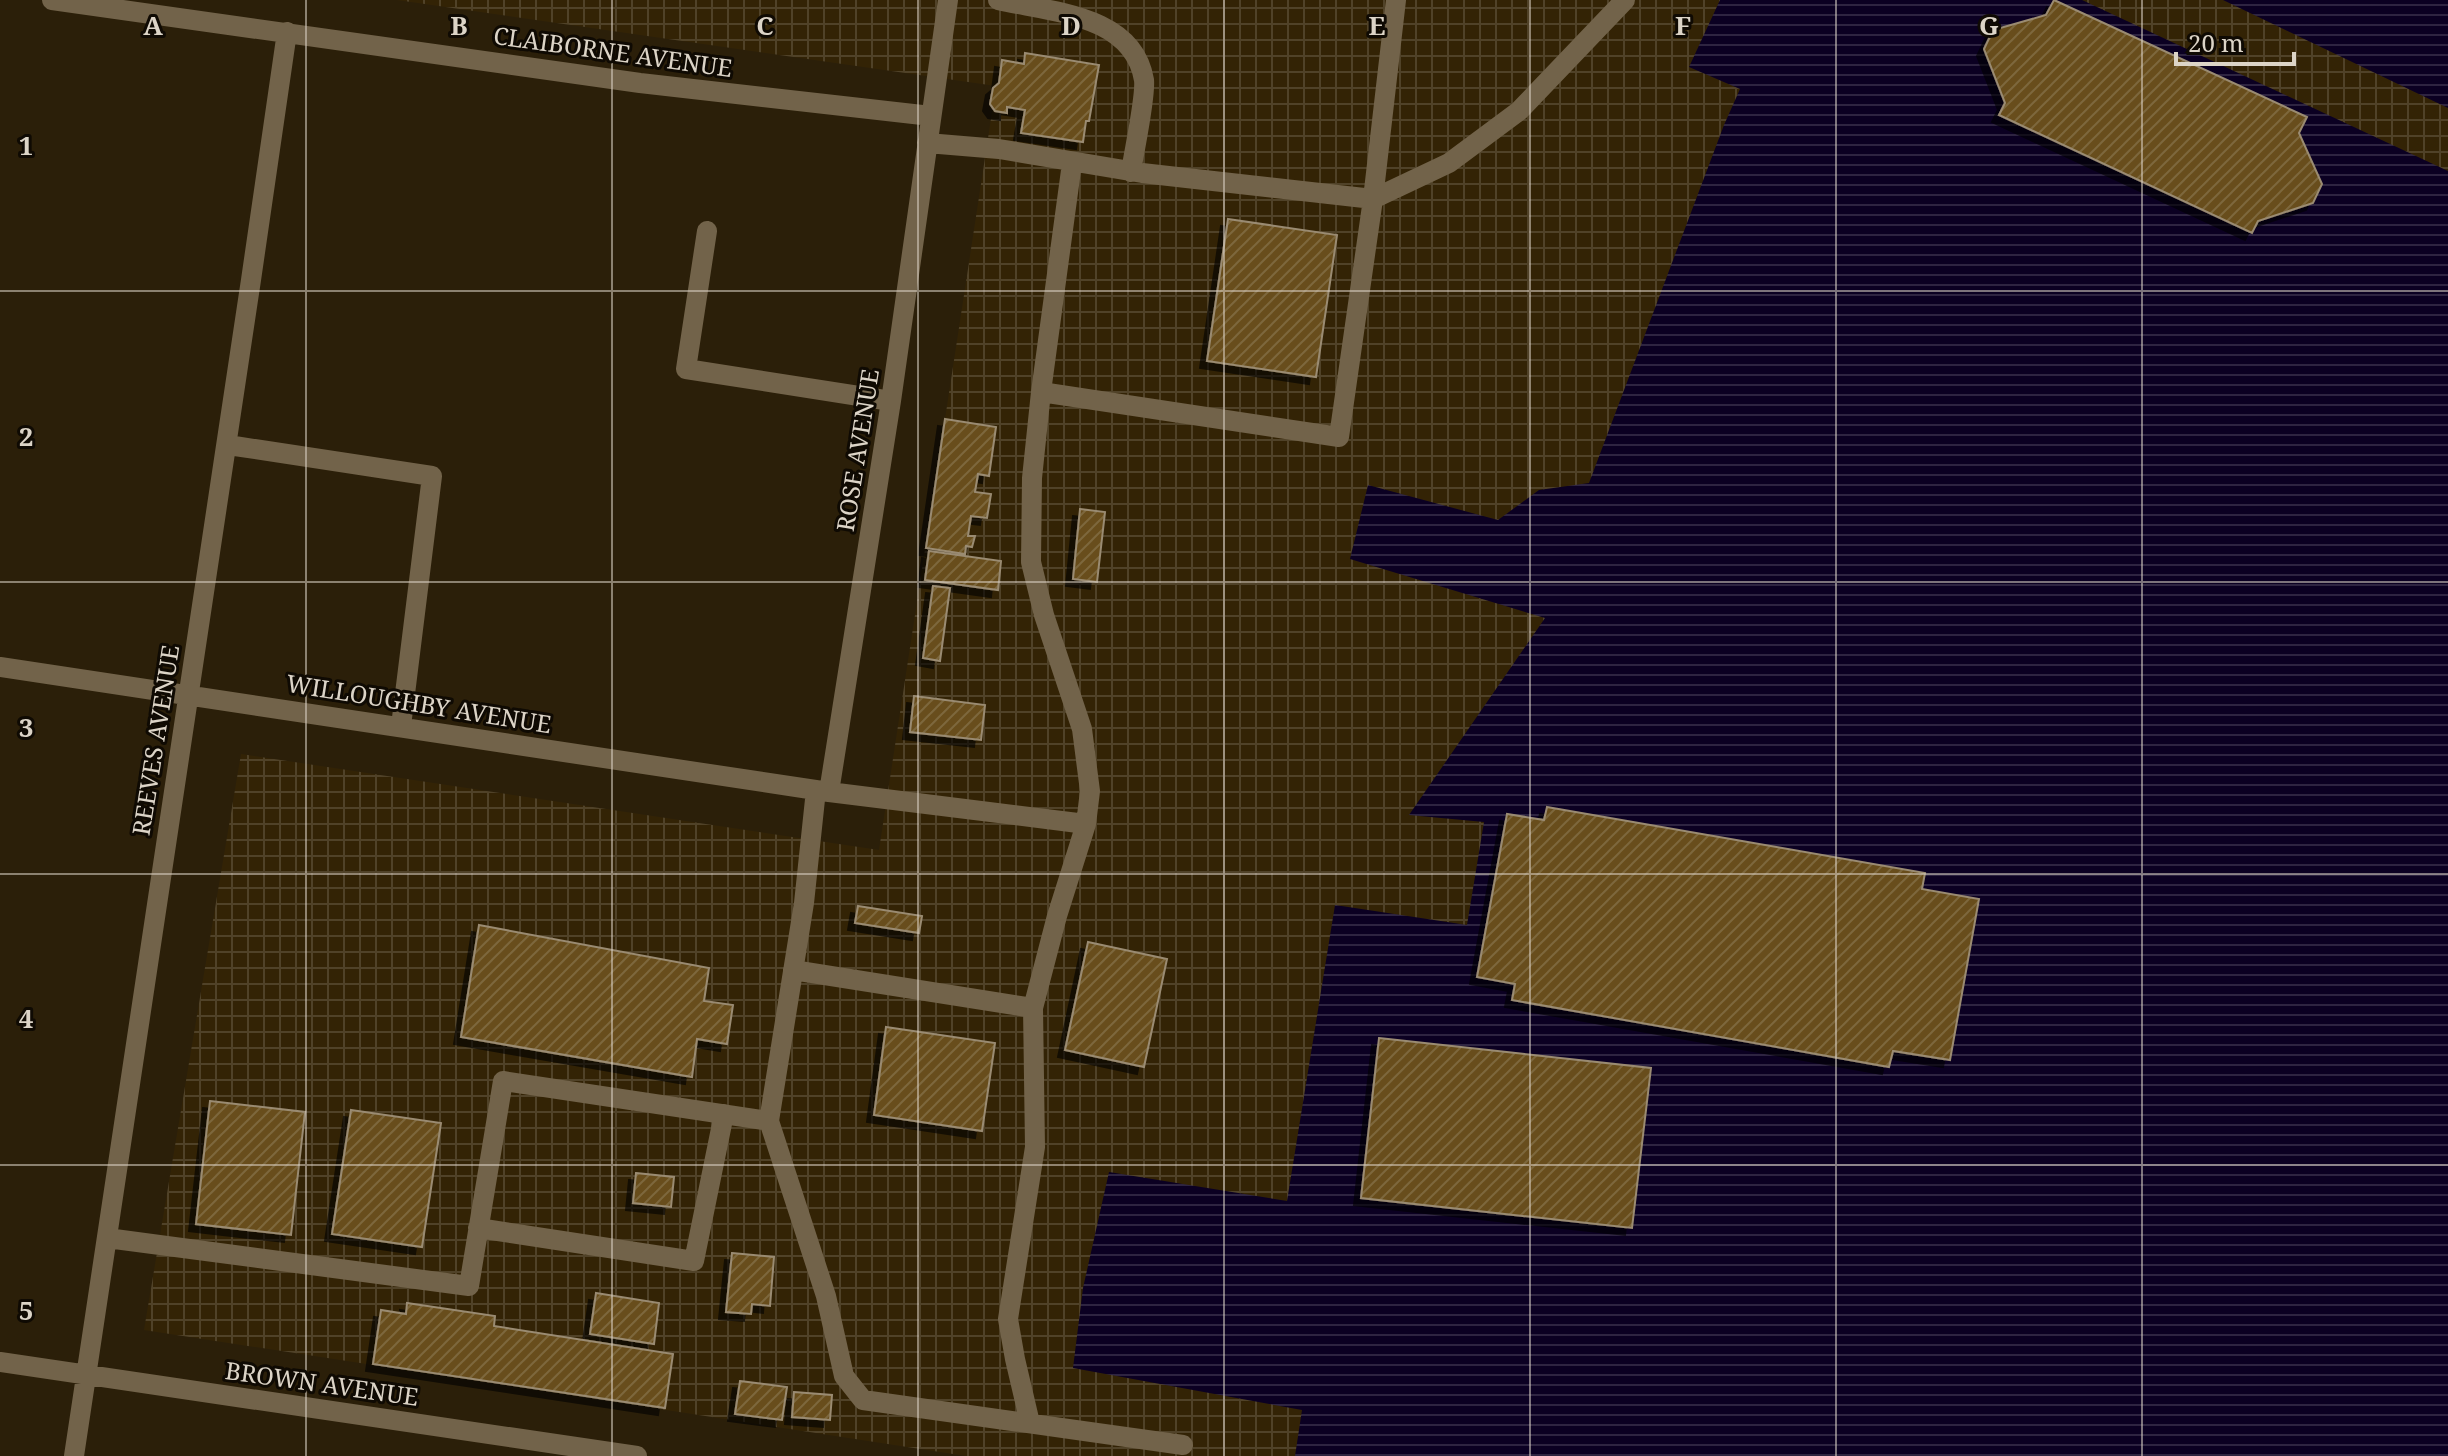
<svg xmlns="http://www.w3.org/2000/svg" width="2448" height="1456" viewBox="0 0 2448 1456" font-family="'Noto Serif',serif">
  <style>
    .industrial { fill: url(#industrial-grid) }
    .water { fill: url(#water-rules) }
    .building { fill: url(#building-hatch); stroke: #9a8b72; stroke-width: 2; filter: url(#shadow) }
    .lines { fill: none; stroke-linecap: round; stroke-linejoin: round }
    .minor { stroke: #72634a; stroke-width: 20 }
    .grid { fill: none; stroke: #dcd4c7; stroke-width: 2; stroke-opacity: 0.55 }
    .labels { text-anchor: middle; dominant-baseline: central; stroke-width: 6; stroke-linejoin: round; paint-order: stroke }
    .street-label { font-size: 24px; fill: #dcd4c7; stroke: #0f0a03 }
    .grid-label { font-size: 26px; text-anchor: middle; font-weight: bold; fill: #dcd4c7; stroke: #0f0a03; stroke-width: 6; stroke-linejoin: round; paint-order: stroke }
  </style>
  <defs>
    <pattern id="industrial-grid" width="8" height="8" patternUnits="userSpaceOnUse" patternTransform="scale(2)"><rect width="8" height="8" fill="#332305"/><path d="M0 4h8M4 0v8" fill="none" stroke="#504228"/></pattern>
    <pattern id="water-rules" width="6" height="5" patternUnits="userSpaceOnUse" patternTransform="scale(2)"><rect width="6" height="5" fill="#0b0022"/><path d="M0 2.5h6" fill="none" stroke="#2e2441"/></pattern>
    <pattern id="building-hatch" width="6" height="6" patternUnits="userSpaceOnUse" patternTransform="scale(2)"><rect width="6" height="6" fill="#684e1c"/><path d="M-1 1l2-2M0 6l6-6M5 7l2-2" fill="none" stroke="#7d673c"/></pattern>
    <filter id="shadow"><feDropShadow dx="-7" dy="7" stdDeviation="0" flood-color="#0009"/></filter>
  </defs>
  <rect width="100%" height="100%" fill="#2b1f09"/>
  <!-- industrial -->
  <path class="industrial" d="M397,0H2448V506L1669,1456H966L144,1330L241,754L879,850L996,86Z"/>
  <!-- water -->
  <path class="water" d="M1720,0H2082L2448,171V1456H1295L1302,1410L1073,1368L1083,1288L1109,1172L1287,1201L1335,905L1467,925L1484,822L1409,815L1545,618L1350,559L1368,485L1498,520L1539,490L1589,483L1724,125L1740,89L1689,67Z
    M2223,0H2448V108Z"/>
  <!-- building -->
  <path class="building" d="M2054,0L2307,117L2299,133L2322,184L2313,203L2258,221L2252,233L1999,115L2005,103L1984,49L1993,30L2046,15Z
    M1025,53L1099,65L1089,121H1086L1083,142L1021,133L1025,110L1007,107V113L995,111L990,104L993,88L999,83L1002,60L1024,64Z
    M1228,219L1337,235L1316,377L1207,361Z
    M945,419L996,427L989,476L978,474L975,492L991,494L987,518L971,516L968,536H975L972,547L966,546L965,554L926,548Z
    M1080,509L1105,512L1097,582L1073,579Z
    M929,551L1001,561L998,590L925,580Z
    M933,586L950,588L940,661L923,658Z
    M914,696L985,705L981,740L910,732Z
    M1547,807L1925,873L1922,889L1979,899L1950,1060L1893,1051L1889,1067L1512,1000L1515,984L1477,977L1507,814L1544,820Z
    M858,906L922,916L919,933L855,923Z
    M479,925L709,968L704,1001L733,1005L727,1044L697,1039L692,1077L461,1037Z
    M1088,942L1167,959L1144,1067L1065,1050Z
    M886,1027L995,1043L982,1131L874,1115Z
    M1379,1038L1651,1068L1632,1228L1361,1198Z
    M210,1101L305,1112L291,1235L196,1224Z
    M351,1110L441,1123L422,1247L332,1234Z
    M636,1173L674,1177L671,1207L633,1203Z
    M732,1253L774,1257L770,1306L752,1304L751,1314L726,1312Z
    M596,1293L659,1303L654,1344L590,1334Z
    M407,1303L495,1316L494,1326L673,1354L665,1408L373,1364L381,1310L406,1314Z
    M740,1381L787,1387L782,1420L735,1414Z
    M794,1392L832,1395L830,1420L792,1417Z"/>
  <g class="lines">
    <!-- minor -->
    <path class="minor" d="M52,0L640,83L931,116
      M998,0C1050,12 1133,14 1144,80C1146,97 1134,151 1131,172
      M1373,199L1449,163L1519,111L1625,0
      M1373,199L1396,0
      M707,231L686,369L891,401
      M1041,392L1072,163
      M228,445L432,476L401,726
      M0,667L829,792L1086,824L1090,791L1082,729L1044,615L1031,562L1032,478L1041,392L1339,437L1373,199L1142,173L999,149L927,143
      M829,792L891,401L948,0
      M793,970L1033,1008
      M769,1121L826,1296L844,1376L863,1400L1183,1445
      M478,1228L694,1261L724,1114
      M107,1238L469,1286L503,1081L769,1121L804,903L816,790
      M0,1362L637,1456
      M1030,1423L1015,1359L1008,1319L1035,1147L1033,1008L1057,916L1086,824
      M74,1456C145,981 219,507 287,32"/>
  </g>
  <!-- grid -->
  <path class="grid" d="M306,0V1456M612,0V1456M918,0V1456M1224,0V1456M1530,0V1456M1836,0V1456M2142,0V1456M0,291H2448M0,582H2448M0,874H2448M0,1165H2448"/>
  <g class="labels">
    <!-- street labels -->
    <g class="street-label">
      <text transform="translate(613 51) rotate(8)">CLAIBORNE AVENUE</text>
      <text transform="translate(857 450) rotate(-81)">ROSE AVENUE</text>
      <text transform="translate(419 703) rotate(9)">WILLOUGHBY AVENUE</text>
      <text transform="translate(155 740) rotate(-81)">REEVES AVENUE</text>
      <text transform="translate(322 1383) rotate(8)">BROWN AVENUE</text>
    </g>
  </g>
  <g class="grid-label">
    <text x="153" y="35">A</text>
    <text x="459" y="35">B</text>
    <text x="765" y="35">C</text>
    <text x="1071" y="35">D</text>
    <text x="1377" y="35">E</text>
    <text x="1683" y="35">F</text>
    <text x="1989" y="35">G</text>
    <text x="26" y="155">1</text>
    <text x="26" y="446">2</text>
    <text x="26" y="737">3</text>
    <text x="26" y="1028">4</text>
    <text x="26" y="1320">5</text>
  </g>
  <!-- scale -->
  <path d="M2176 52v12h118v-12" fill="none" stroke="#dcd4c7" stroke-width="4"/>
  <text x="2188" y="52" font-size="24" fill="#dcd4c7" stroke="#0f0a03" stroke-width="6" paint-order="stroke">20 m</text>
</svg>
